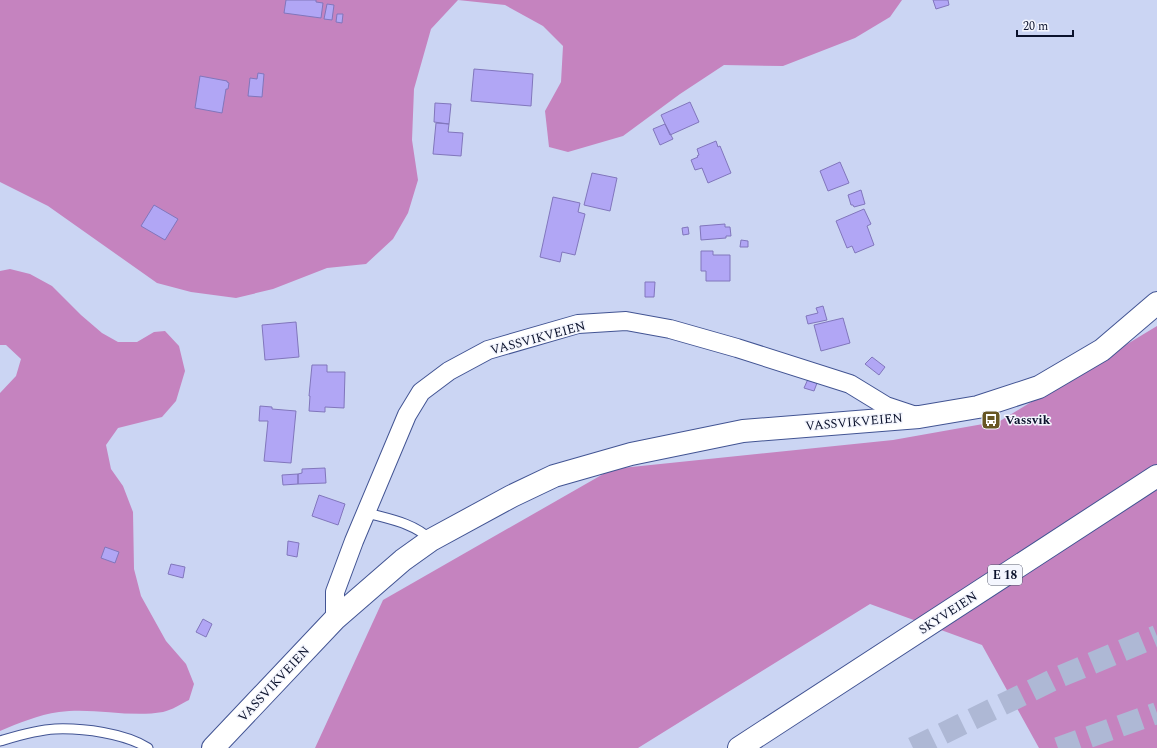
<svg xmlns="http://www.w3.org/2000/svg" width="1157" height="748" viewBox="0 0 1157 748" font-family="Spectral,serif">
  <style>
    .forest { fill: #c583bf }
    .building { fill: #b1a6f5; stroke: #8176bc }
    .lines { fill: none; stroke-linecap: round; stroke-linejoin: round }
    .motorway-tunnel { stroke: #aeb8d5; stroke-width: 22; stroke-dasharray: 22 11; stroke-linecap: butt }
    .service-casing { stroke: #425493; stroke-width: 11 }
    .minor-casing { stroke: #425493; stroke-width: 20 }
    .tertiary-casing { stroke: #425493; stroke-width: 24 }
    .trunk-casing { stroke: #425493; stroke-width: 24 }
    .service { stroke: #fff; stroke-width: 9 }
    .minor { stroke: #fff; stroke-width: 18 }
    .tertiary { stroke: #fff; stroke-width: 22 }
    .trunk { stroke: #fff; stroke-width: 22 }
    .labels { text-anchor: middle; dominant-baseline: central; stroke-width: 3; stroke-linejoin: round; paint-order: stroke }
    .shield { fill: #f4f6fe; stroke: #51566b; stroke-width: 1 }
    .shield-label { font-size: 12px; font-weight: bold; fill: #0b122c }
    .street-label { font-size: 13px; fill: #0b122c; stroke: #f4f6fe }
    .poi-label { font-size: 13px; font-weight: bold; fill: #0b122c; stroke: #f4f6fe; text-anchor: start }
  </style>
  <rect width="100%" height="100%" fill="#cbd5f3"/>
  <!-- forest -->
  <path class="forest" d="M0,0H902L890,17L855,38L783,66L724,65L680,94L623,136L568,152L549,147L545,111L561,82L563,46L543,26L505,5L458,0L431,29L414,89L412,140L418,180L408,213L393,239L366,264L327,268L273,289L236,298L191,292L157,283L48,206L0,182Z
    M10,269L30,274L52,286L81,315L102,333L118,342H137L154,332L165,331L179,346L185,371L176,401L162,417L118,428L106,445L111,469L123,486L133,512L134,569L141,596L166,641L186,664L194,684L189,700C181,704 172,710 163,712C129,718 93,707 59,712C38,715 19,723 0,731V393L16,376L21,359L6,345H0V271Z
    M1157,326V748H1039L982,645L870,604L638,748H315L383,600L612,469L893,440L1000,421Z"/>
  <!-- building -->
  <path class="building" d="M286,0H316V2L323,3L321,18L284,13Z
    M933,0H948L949,5L936,9Z
    M327,4L334,5L332,20L324,19Z
    M337,14H343L342,23L336,22Z
    M474,69L533,74L531,106L471,101Z
    M258,73L264,74L262,97L248,96L250,78L257,79Z
    M200,76L227,81V82L229,83L228,89H226L222,113L195,108Z
    M690,102L699,122L670,135L661,115Z
    M435,103L451,104L449,124L434,122Z
    M436,123L449,124L448,132L463,133L461,156L433,154Z
    M665,124L673,139L660,145L653,129Z
    M716,141L718,147L720,146L731,173L708,183L702,168L695,170L691,160L698,157L697,156L699,155L697,149Z
    M840,162L849,183L828,191L820,171Z
    M592,173L617,178L610,211L584,205Z
    M861,190L865,204L854,207L853,205H851L848,195Z
    M553,197L580,203L578,212L585,214L575,255L562,252L560,262L540,257Z
    M154,205L178,219L165,240L141,226Z
    M864,209L871,224L867,226L874,245L855,253L852,246L847,248L836,221Z
    M725,224V227H730L731,236H726V238L701,240L700,226Z
    M688,227L689,234L683,235L682,228Z
    M741,240L748,241V247H740Z
    M701,251H713V255H730V281H706V271H701Z
    M645,282H655L654,297H645Z
    M823,306L827,320L808,324L806,316L818,313L816,308Z
    M843,318L850,343L821,351L814,325Z
    M296,322L299,357L265,360L262,325Z
    M872,357L885,367L879,375L865,364Z
    M312,365H327V372H345L344,408L325,407V412L309,411L310,396H309Z
    M808,379L817,383L814,391L804,388Z
    M260,406L272,407V409L296,411L291,463L264,461L268,421H259Z
    M325,468L326,483L298,484V474L302,473V469Z
    M298,474V484L283,485L282,475Z
    M319,495L345,504L338,525L312,516Z
    M288,541L299,543L297,557L287,555Z
    M105,547L119,552L115,563L101,558Z
    M171,564L185,567L183,578L168,574Z
    M203,619L212,624L206,637L196,632Z"/>
  <g class="lines">
    <!-- motorway-tunnel -->
    <path class="motorway-tunnel" d="M913,748L1059,677L1157,636
      M1058,748L1157,713"/>
    <!-- service casing -->
    <g class="service-casing">
      <path id="service" d="M367,513C389,519 414,523 431,540
        M0,741C17,736 36,730 55,729C83,728 124,733 148,748"/>
    </g>
    <!-- minor casing -->
    <g class="minor-casing">
      <path id="minor" d="M335,619V592L354,541L407,415L421,392L449,371L488,350L578,324L626,321L670,329L737,348L850,384L886,406L916,416"/>
    </g>
    <!-- tertiary casing -->
    <g class="tertiary-casing">
      <path id="tertiary" d="M213,748L335,619L403,560L431,540L512,496L554,476L631,454L743,431L919,417L978,407L1039,387L1102,350L1157,303"/>
    </g>
    <!-- trunk casing -->
    <g class="trunk-casing">
      <path id="trunk" d="M739,748L1157,476"/>
    </g>
    <!-- service -->
    <use href="#service" class="service"/>
    <!-- minor -->
    <use href="#minor" class="minor"/>
    <!-- tertiary -->
    <use href="#tertiary" class="tertiary"/>
    <!-- trunk -->
    <use href="#trunk" class="trunk"/>
  </g>
  <!-- icons -->
  <defs>
    <g id="bus-square" transform="scale(1)"><rect x="-9" y="-9" width="18" height="18" rx="4" fill="#675623" stroke="#f4f6fe"/><path d="M-5-6H5V4H4V6H2V4H-2V6H-4V4H-5ZM-3.5-4V0h7V-4ZM-3.5 1.2v1.5H-2V1.2ZM2 1.2v1.5H3.5V1.2Z" fill="#fff"/></g>
  </defs>
  <g fill-rule="evenodd">
    <use href="#bus-square" x="991" y="420"/>
  </g>
  <g class="labels">
    <!-- shield labels -->
    <rect class="shield" x="988" y="565" width="34" height="20" rx="3"/>
    <g class="shield-label">
      <text x="1005" y="575">E 18</text>
    </g>
    <!-- street labels -->
    <g class="street-label">
      <text transform="translate(538 338) rotate(-15)">VASSVIKVEIEN</text>
      <text transform="translate(854 422) rotate(-5)">VASSVIKVEIEN</text>
      <text transform="translate(948 613) rotate(-33)">SKYVEIEN</text>
      <text transform="translate(274 684) rotate(-47)">VASSVIKVEIEN</text>
    </g>
    <!-- poi labels -->
    <g class="poi-label">
      <text x="1005" y="420">Vassvik</text>
    </g>
  </g>
  <!-- scale -->
  <path d="M1017 30v6h56v-6" fill="none" stroke="#0b122c" stroke-width="2"/>
  <text x="1023" y="30" font-size="12" fill="#0b122c" stroke="#f4f6fe" stroke-width="3" paint-order="stroke">20 m</text>
</svg>
